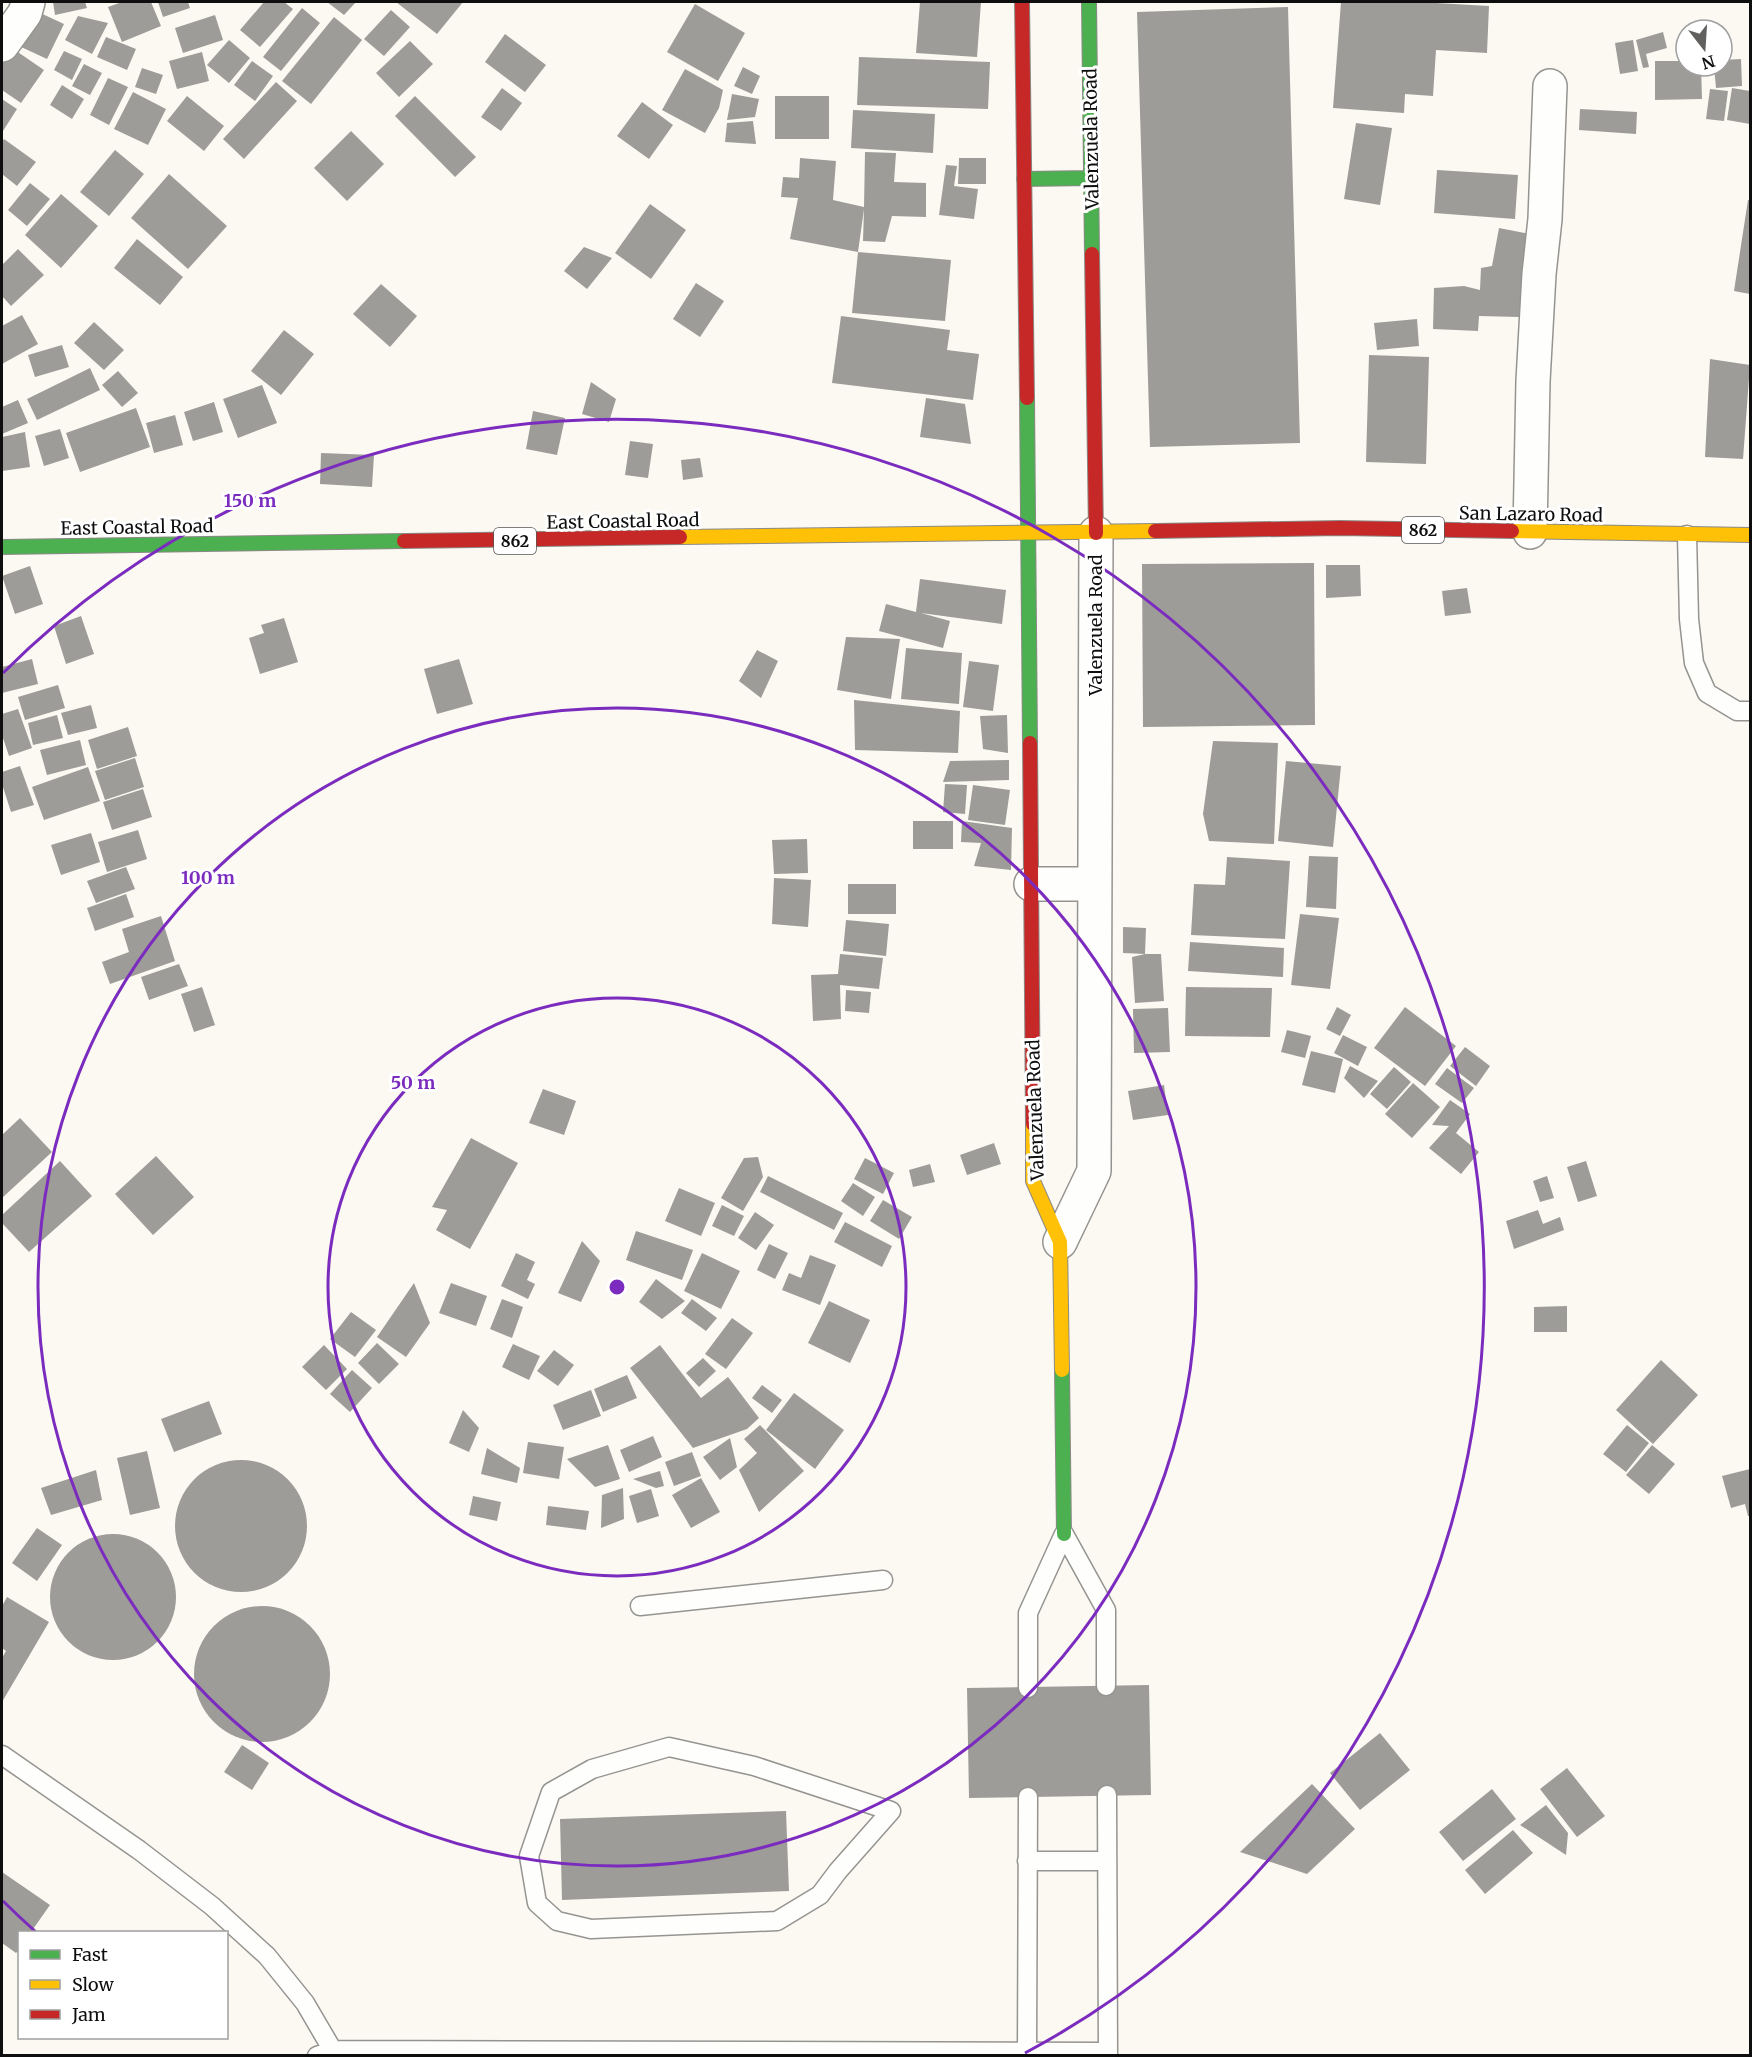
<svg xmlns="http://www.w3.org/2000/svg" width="1752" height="2057" viewBox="0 0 1752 2057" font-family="Merriweather,serif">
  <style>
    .building { fill: #9e9c98 }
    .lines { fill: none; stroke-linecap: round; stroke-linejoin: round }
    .lane-casing { stroke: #959491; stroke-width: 21 }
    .street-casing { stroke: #959491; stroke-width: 36 }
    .fast-casing { stroke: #8b8a87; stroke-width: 16 }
    .slow-casing { stroke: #8b8a87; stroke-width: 16 }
    .jam-casing { stroke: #8b8a87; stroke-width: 16 }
    .lane { stroke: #fefefd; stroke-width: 18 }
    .street { stroke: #fefefd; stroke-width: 33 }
    .fast { stroke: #4caf50; stroke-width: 14 }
    .slow { stroke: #ffc107; stroke-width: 14 }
    .jam { stroke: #c62828; stroke-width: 14 }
    .ring { fill: none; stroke: #7b2cbf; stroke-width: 3 }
    .labels { text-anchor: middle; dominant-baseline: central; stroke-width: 6; stroke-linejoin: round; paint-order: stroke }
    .shield { fill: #fff; stroke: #565656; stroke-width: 1.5 }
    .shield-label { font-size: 16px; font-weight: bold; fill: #0e0e0e }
    .street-label { font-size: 18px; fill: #0e0e0e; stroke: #fff }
    .centre { fill: #7b2cbf; stroke: #fff; stroke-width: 3 }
    .ring-label { font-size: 18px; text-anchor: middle; font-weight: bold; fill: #7b2cbf; stroke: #fff; stroke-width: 6; stroke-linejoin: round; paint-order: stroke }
  </style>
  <rect width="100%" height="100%" fill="#fbf9f2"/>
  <!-- building -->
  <path class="building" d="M53,2H85L87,8L55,15Z
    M122,2H151L161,26L122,42L108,7Z
    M158,2H188L190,8L163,17Z
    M264,2H284L293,9L260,47L240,30Z
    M327,2H356L344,15Z
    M396,2H463L437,34Z
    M920,2H981L977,57L916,53Z
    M1341,2H1418L1489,6L1487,53L1436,50L1433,96L1405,94L1404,113L1333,108Z
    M695,4L745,33L718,81L667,52Z
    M1288,7L1300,443L1150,447L1137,12Z
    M302,8L320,23L281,71L263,57Z
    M391,10L410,27L384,56L364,39Z
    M36,11L64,24L47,59L19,46Z
    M215,15L223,40L183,53L175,28Z
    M78,16L108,23L92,54L65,40Z
    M334,17L362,40L311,104L282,81Z
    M1663,32L1667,48L1646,54L1649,67L1643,68L1636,40Z
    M505,34L546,65L525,92L485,62Z
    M106,37L136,49L127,70L97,57Z
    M229,40L250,58L229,83L207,65Z
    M1633,40L1638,71L1620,74L1615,43Z
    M410,41L433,64L399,97L376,73Z
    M9,46L44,70L21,103L2,90V57Z
    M64,51L82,59L72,80L54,70Z
    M202,52L209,81L177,89L169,61Z
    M859,57L990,62L988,109L857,105Z
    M1741,59L1742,86L1716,88L1714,66H1722V60Z
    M252,61L273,76L255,101L234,85Z
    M1655,61H1686V66H1701L1702,99L1655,100Z
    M84,64L102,73L90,95L72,86Z
    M743,67L760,76L752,94L734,86Z
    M142,68L163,75L156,94L135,87Z
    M685,69L723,90L719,108L705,133L662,110Z
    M108,78L128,87L109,125L90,115Z
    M276,82L297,101L244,159L223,139Z
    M62,85L84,99L72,119L50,105Z
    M502,88L522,103L501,131L481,117Z
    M1732,88L1750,91V124L1727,120Z
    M1710,89L1728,91L1724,121L1706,119Z
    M133,92L166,109L148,145L114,129Z
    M732,94L759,99L755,117L727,120Z
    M187,96L224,126L204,151L167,121Z
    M415,96L476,157L455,177L395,116Z
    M775,96H829V139H775Z
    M2,99L17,109L3,131L2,130Z
    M642,102L673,125L649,159L617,136Z
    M1580,109L1637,112L1636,134L1579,130Z
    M853,110L935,114L933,153L851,148Z
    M753,121L756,144L725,142L727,123Z
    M1356,123L1392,128L1380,205L1344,199Z
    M351,131L384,164L347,201L314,168Z
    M4,139L36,162L17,186L2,174V142Z
    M115,150L144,174L109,216L80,192Z
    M865,152L896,153L894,182L926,183V217L892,216L885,242L863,241L864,209L858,252L790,239L798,198L781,197L783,177L799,178L800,158L836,161L833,200L864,207Z
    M959,158H986V184H958Z
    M946,165L957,166L954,186L978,189L974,219L939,215Z
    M1437,170L1518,175L1515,219L1434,213Z
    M169,174L227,226L188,269L131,218Z
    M30,183L50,199L27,226L8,210Z
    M61,194L98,226L61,268L25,235Z
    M1748,200H1750V294L1734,291Z
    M650,204L686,230L651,279L615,253Z
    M1499,228L1530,234L1523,272L1519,317L1479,316L1478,331L1433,329L1434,288L1464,286L1480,290L1481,268L1492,266Z
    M137,239L183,277L160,305L114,268Z
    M584,247L612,258L587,289L564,271Z
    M18,249L44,275L11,306L2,296V265Z
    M858,252L951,260L945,321L852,313Z
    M696,283L724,301L700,337L673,319Z
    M381,284L417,316L390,347L353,314Z
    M22,315L38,344L2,364V326Z
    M841,316L950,330L947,350L979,354L973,400L832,383Z
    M1417,319L1419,346L1377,350L1374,323Z
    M94,322L124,350L104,370L74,343Z
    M284,330L314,354L281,395L251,371Z
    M62,345L69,367L35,377L28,355Z
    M1369,355L1429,357L1426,464L1366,462Z
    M1710,359L1750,365L1743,459L1705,457Z
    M90,368L100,390L37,420L27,399Z
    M118,371L138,393L122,407L102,385Z
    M591,382L616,399L609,422L582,414Z
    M262,385L277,423L238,438L223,399Z
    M926,398L965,404L971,444L920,437Z
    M18,400L28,423L2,434V407Z
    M214,402L223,432L193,441L184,412Z
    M136,408L150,447L80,472L66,433Z
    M533,411L565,418L557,455L526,449Z
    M175,415L183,445L154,453L146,423Z
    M60,429L69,458L44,466L35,436Z
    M25,432L30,467L2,471V437Z
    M630,441L653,444L648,478L625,475Z
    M321,453L374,455L372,487L320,484Z
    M700,458L703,477L683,480L681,460Z
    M1314,563L1315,725L1143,727L1142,564Z
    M1326,565H1360L1361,596L1326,598Z
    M30,566L43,604L15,614L2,576Z
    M920,579L1006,590L1002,624L921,613L950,621L943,648L879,631L886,604L916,612Z
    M1467,588L1471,613L1445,616L1442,591Z
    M81,616L94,654L66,664L54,626Z
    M284,618L298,662L260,674L249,638L264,633L261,625Z
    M846,637L900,639L891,699L837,690Z
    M906,648L962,653L959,704L901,699Z
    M757,650L778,661L761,698L739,681Z
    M32,659L38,684L2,693V667Z
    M459,659L473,704L437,714L424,669Z
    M969,661L999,665L993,711L963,707Z
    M58,685L65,708L25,720L18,697Z
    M854,700L960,711L958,753L855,750Z
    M91,705L97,728L68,735L61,713Z
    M18,709L32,748L9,756L2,735V714Z
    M57,715L63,738L33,745L28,723Z
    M1007,715L1008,753L983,749L980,716Z
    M128,727L137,756L97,769L88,740Z
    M80,740L86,765L47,775L40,750Z
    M1213,741L1278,743L1274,844L1209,841L1203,814Z
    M135,758L144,787L105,800L95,771Z
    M1009,760V780L943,782L950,761Z
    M1286,761L1341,766L1333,847L1278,841Z
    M20,766L34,805L11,812L2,784V772Z
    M88,767L100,801L44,820L32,787Z
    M945,784L967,785L965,814L943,812Z
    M973,785L1010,790L1005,825L968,820Z
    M143,789L152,817L112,830L103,802Z
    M913,821H953V849H913Z
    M962,821L1012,828L1011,870L974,866L981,843L961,842Z
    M138,830L147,859L107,872L98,842Z
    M91,833L100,862L61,875L51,845Z
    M807,839L808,873L774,874L772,840Z
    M1309,856L1338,857L1336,909L1306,907Z
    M1227,857L1290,861L1285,939L1191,935L1194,884L1225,885Z
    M126,867L135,889L96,903L87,881Z
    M774,878L811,880L808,927L772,924Z
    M848,884H896V914H848Z
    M126,894L134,917L95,931L87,908Z
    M1300,914L1339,918L1330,989L1291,985Z
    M161,916L175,961L110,984L102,962L129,952L122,929Z
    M846,920L889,924L886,956L843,951Z
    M1123,927L1146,928L1145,954L1123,953Z
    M1190,942L1284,948L1283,977L1188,971Z
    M840,954L883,958L879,989L840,985L841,1019L813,1021L811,975L838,974Z
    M1145,954H1161L1164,1001L1135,1003L1132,957Z
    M179,964L188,986L149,1000L141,977Z
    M202,987L215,1025L194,1032L181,994Z
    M1186,987L1272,988L1270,1037L1185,1036Z
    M846,990L871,992L869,1013L845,1011Z
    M1337,1007L1351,1015L1340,1036L1326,1029Z
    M1405,1007L1456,1046L1425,1086L1374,1048Z
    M1168,1008L1170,1052L1134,1053L1133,1009Z
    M1287,1030L1311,1036L1305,1058L1281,1052Z
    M1343,1035L1367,1047L1358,1066L1334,1053Z
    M1465,1047L1490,1066L1476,1086L1450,1066Z
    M1311,1051L1343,1059L1335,1093L1302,1085Z
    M1350,1066L1378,1081L1364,1098L1344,1078Z
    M1394,1067L1411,1082L1387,1109L1370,1094Z
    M1447,1068L1474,1088L1462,1103L1435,1084Z
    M1413,1083L1440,1107L1412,1138L1385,1114Z
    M1164,1085L1168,1115L1133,1120L1128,1091Z
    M543,1089L576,1101L564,1135L529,1123Z
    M1450,1100L1470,1114L1456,1133L1479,1152L1461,1174L1429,1148L1449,1126L1432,1125Z
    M20,1118L52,1152L2,1198V1135Z
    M471,1138L518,1163L470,1249L436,1230L447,1210L432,1207Z
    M994,1143L1001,1164L967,1175L960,1155Z
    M156,1156L194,1197L153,1235L115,1194Z
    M758,1157L763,1177L743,1211L721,1198L744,1158Z
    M865,1158L894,1173L883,1194L854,1179Z
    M60,1161L92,1196L29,1252L2,1223V1215Z
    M1586,1161L1597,1196L1578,1202L1567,1167Z
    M930,1164L935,1182L913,1187L909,1170Z
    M768,1176L843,1213L834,1230L760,1192Z
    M1547,1176L1554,1198L1540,1202L1533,1181Z
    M853,1183L875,1197L863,1216L841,1201Z
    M679,1188L715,1203L701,1236L665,1221Z
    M883,1200L912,1217L899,1239L870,1221Z
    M722,1205L744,1216L734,1236L712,1226Z
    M1538,1210L1543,1224L1560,1217L1564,1230L1514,1249L1506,1221Z
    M755,1212L774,1225L756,1250L738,1238Z
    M845,1222L892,1246L882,1267L834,1242Z
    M636,1231L693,1250L682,1280L626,1260Z
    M582,1241L600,1261L581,1302L558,1293Z
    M769,1244L788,1253L775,1279L757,1270Z
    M516,1253L535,1262L527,1280L535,1284L528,1299L501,1286Z
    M702,1253L740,1271L721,1309L684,1291Z
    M810,1255L836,1265L820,1305L782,1290L789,1273L801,1278Z
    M656,1279L685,1301L662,1319L639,1302Z
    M414,1283L430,1323L406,1357L377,1337Z
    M451,1283L487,1296L476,1326L439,1313Z
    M502,1299L523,1307L512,1338L490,1329Z
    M692,1299L717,1318L706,1331L681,1313Z
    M829,1301L870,1320L850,1363L808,1343Z
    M1567,1306V1332H1534V1307Z
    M351,1312L376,1330L355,1357L330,1339Z
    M732,1318L753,1333L726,1369L705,1354Z
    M377,1343L399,1364L379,1384L358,1363Z
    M513,1344L540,1356L529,1380L502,1367Z
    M324,1345L347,1369L326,1390L302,1367Z
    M660,1345L701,1398L728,1377L759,1418L747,1429L693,1448L630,1368Z
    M554,1350L574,1365L558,1386L537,1371Z
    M703,1358L716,1371L699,1387L686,1373Z
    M1661,1360L1698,1395L1653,1444L1616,1410Z
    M352,1370L372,1388L350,1412L330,1394Z
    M627,1375L637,1398L603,1412L594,1389Z
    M762,1385L782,1400L772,1413L752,1398Z
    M591,1390L601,1416L563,1430L553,1405Z
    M794,1393L844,1430L815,1469L766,1430Z
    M209,1401L222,1434L174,1452L161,1419Z
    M463,1410L479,1428L469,1452L449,1443Z
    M760,1425L804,1471L759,1512L739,1470L757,1453L744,1439Z
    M1627,1425L1649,1443L1626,1472L1603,1454Z
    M653,1436L662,1457L629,1472L620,1450Z
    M730,1438L737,1467L720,1480L703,1457Z
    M528,1442L564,1447L559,1479L523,1473Z
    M608,1445L620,1479L595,1487L567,1459Z
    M1652,1445L1675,1464L1649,1494L1626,1475Z
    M487,1448L520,1468L517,1483L481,1474Z
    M147,1451L160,1508L130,1515L117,1458Z
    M692,1452L701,1476L674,1486L665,1462Z
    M175 1526a66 66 0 1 1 132 0a66 66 0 1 1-132 0Z
    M1750,1469V1516H1748L1745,1504L1731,1508L1722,1476Z
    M96,1470L102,1500L51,1515L41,1488Z
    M660,1471L664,1486L656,1488L633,1479Z
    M701,1478L720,1512L691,1528L672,1495Z
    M623,1488L624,1519L601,1528L602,1495Z
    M651,1489L659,1516L637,1523L629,1496Z
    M473,1496L501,1502L497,1521L469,1515Z
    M548,1506L589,1511L586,1530L546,1525Z
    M37,1528L62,1545L37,1581L12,1563Z
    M50 1597a63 63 0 1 1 126 0a63 63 0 1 1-126 0Z
    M7,1597L49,1622L2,1702V1658L6,1651L2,1648V1606Z
    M194 1674a68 68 0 1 1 136 0a68 68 0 1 1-136 0Z
    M1149,1685L1151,1795L969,1798L967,1688Z
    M1380,1733L1410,1770L1360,1810L1330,1773Z
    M242,1745L269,1763L252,1790L224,1772Z
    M1567,1768L1605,1816L1577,1837L1540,1789Z
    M1312,1784L1355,1829L1307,1874L1240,1852Z
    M1492,1789L1516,1819L1463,1861L1439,1832Z
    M1546,1805L1568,1833L1566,1855L1520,1825Z
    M786,1811L789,1891L562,1900L560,1819Z
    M1513,1830L1533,1853L1485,1894L1465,1870Z
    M2,1872L50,1905L31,1932H20V1949L16,1953L2,1943Z"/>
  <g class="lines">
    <!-- lane casing -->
    <g class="lane-casing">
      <path id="lane" d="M1687,535L1689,619L1694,663L1707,693L1737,711H1750
        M1064,1534L1106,1610V1686
        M640,1606L883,1580
        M1028,1688V1613L1064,1534
        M669,1747L754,1766L891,1811L838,1871L820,1895L777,1921L591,1929L557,1921L537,1903L529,1856L551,1792L592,1769Z
        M2,1755L139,1850L212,1906L267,1956L305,2003L336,2056
        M1107,1795L1108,2056
        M1027,1861H1107
        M317,2056L334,2050L1108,2052
        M1027,2056L1028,1797"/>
    </g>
    <!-- street casing -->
    <g class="street-casing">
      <path id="street" d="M2,45L25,13L28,2
        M1530,532L1533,381L1539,274L1545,219L1550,86
        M1031,884H1094
        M1060,1242L1094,1171L1096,533"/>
    </g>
    <!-- fast casing -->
    <g class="fast-casing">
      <path id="fast" d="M1089,2L1092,254
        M1024,179L1091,178
        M1027,398L1030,743
        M2,547L404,541
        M1062,1370L1064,1534"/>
    </g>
    <!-- slow casing -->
    <g class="slow-casing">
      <path id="slow" d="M1512,531L1750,535
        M680,537L1155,531
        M1033,1124V1181L1060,1242L1062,1370"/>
    </g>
    <!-- jam casing -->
    <g class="jam-casing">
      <path id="jam" d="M1022,2L1027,398
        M1092,254L1096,533
        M1155,531L1340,528L1512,531
        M404,541L680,537
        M1030,743L1033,1124"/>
    </g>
    <!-- lane -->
    <use href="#lane" class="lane"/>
    <!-- street -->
    <use href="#street" class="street"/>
    <!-- fast -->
    <use href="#fast" class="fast"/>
    <!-- slow -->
    <use href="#slow" class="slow"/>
    <!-- jam -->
    <use href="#jam" class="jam"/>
  </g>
  <!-- distance rings -->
  <g class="ring">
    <circle cx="617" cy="1287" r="289"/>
    <circle cx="617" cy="1287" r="579"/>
    <path d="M36 1932A868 868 0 0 1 3 1901M3 673A868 868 0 1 1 1025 2053"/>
  </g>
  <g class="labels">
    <!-- shield labels -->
    <g class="shield">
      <rect x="1402" y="517" width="42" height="26" rx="4.5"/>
      <rect x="494" y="528" width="42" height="26" rx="4.5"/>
    </g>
    <g class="shield-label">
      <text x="1423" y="530">862</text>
      <text x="515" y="541">862</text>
    </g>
    <!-- street labels -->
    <g class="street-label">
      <text transform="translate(1091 139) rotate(-91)">Valenzuela Road</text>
      <text transform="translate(1531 514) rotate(1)">San Lazaro Road</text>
      <text transform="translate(623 521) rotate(-1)">East Coastal Road</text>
      <text transform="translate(137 527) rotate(-1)">East Coastal Road</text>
      <text transform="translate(1095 625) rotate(-90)">Valenzuela Road</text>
      <text transform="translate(1035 1110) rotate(-92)">Valenzuela Road</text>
    </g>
  </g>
  <circle cx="617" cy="1287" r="9" class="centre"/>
  <g class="ring-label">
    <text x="250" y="507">150 m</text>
    <text x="208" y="884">100 m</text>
    <text x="413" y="1089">50 m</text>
  </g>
  <!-- border -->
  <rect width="1752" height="2057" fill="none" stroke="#0e0e0e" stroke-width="6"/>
  <!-- legend -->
  <rect x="18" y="1931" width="210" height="108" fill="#ffffff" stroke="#9f9f9f" stroke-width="1.5"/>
  <rect x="30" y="1950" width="30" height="9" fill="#4caf50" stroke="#9f9f9f" stroke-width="1.5"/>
  <text x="72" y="1961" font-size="18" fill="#0e0e0e">Fast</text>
  <rect x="30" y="1980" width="30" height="9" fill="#ffc107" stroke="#9f9f9f" stroke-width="1.5"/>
  <text x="72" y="1991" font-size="18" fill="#0e0e0e">Slow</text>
  <rect x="30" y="2010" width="30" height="9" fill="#c62828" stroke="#9f9f9f" stroke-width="1.5"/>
  <text x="72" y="2021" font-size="18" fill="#0e0e0e">Jam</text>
  <!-- north arrow -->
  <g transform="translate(1704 48) rotate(163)"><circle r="28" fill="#ffffff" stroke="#9f9f9f" stroke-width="1.5"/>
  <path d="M0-4.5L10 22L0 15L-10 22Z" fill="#61605e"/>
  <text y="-9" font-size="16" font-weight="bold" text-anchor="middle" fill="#0e0e0e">N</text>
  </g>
</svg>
